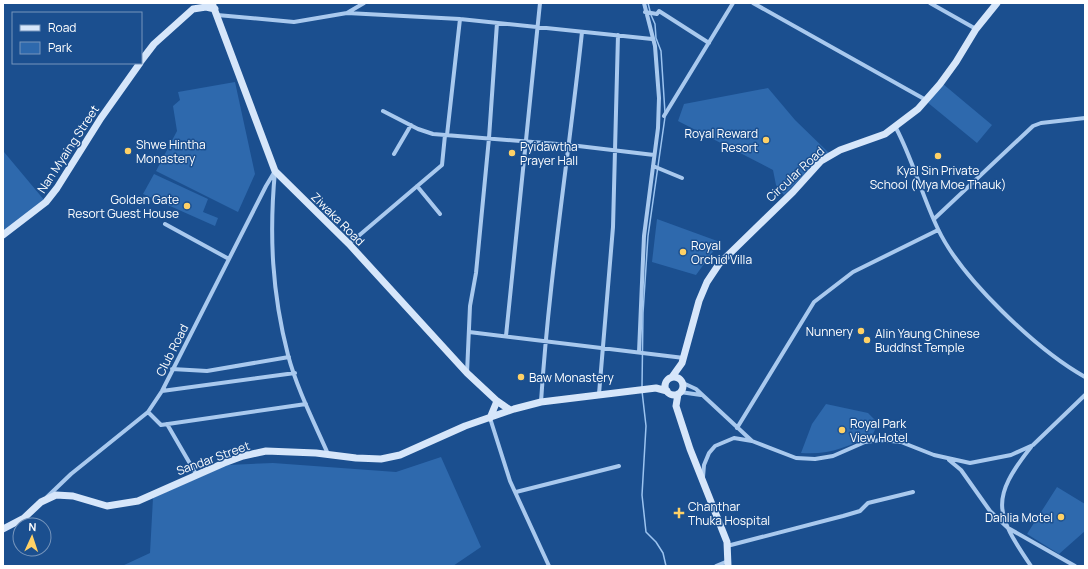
<svg xmlns="http://www.w3.org/2000/svg" width="1088" height="569" viewBox="0 0 1088 569" font-family="Manrope,sans-serif">
  <style>
    .green { fill: #2e69ad }
    .lines { fill: none; stroke-linecap: round; stroke-linejoin: round }
    .stream { stroke: #9cc4f0; stroke-width: 1.5 }
    .street { stroke: #a9c9ee; stroke-width: 4 }
    .secondary { stroke: #d6e6fa; stroke-width: 7 }
    .poi-dot { fill: #ffd166; stroke: #1b4f8f; stroke-width: 1.5 }
    .labels { text-anchor: middle; dominant-baseline: central; stroke-width: 3; stroke-linejoin: round; paint-order: stroke }
    .poi-label { font-size: 12px; fill: #fff; stroke: #1b4f8f; text-anchor: start }
    .street-label { font-size: 12px; fill: #fff; stroke: #1b4f8f }
  </style>
  <rect width="100%" height="100%" fill="#1b4f8f"/>
  <!-- green -->
  <path class="green" d="M235,82L255,174L238,212L156,171L177,131L173,106L180,100L178,92Z
    M943,84L992,125L977,143L927,102Z
    M768,88L795,120L829,153L821,158L784,195L776,185L773,170L678,121L684,104Z
    M4,152L45,201L3,234V153Z
    M154,174L208,199L203,212L218,218L215,226L143,194Z
    M657,219L720,242L696,275L652,262Z
    M826,404L868,413L878,423L872,436C845,447 831,455 801,453L812,424Z
    M441,457L481,547L453,566H122L150,553L153,498L227,465L273,463L396,472Z
    M1057,487L1085,504V531L1059,554L1027,534Z"/>
  <g class="lines">
    <!-- stream -->
    <path class="stream" d="M648,3L650,11
      M651,15L655,24L656,38L661,51L665,113
      M642,387L643,313L648,236L665,117
      M642,391L646,426L642,495L646,532L656,542L663,553L666,566"/>
    <!-- street -->
    <path class="street" d="M753,3L926,100
      M930,3L976,29
      M645,12L657,14L659,11L709,43
      M347,13L364,3
      M217,15L294,22L347,13L460,19L652,39
      M383,111L418,129L433,134L570,145L654,155
      M664,116L733,3
      M896,128C913,160 922,196 938,229C961,278 1037,350 1085,377
      M447,135L460,19
      M394,154L411,125
      M653,166L682,178
      M275,171C269,235 272,293 288,355C297,389 314,422 328,454
      M417,186L440,214
      M934,219L1033,126L1041,123L1085,118
      M165,224L229,259
      M349,244L442,165L445,135
      M469,332L684,358
      M506,336L540,3
      M639,352L644,236L658,128L659,98L655,46L644,3
      M172,369L207,371L289,357
      M467,373L470,306L476,273L489,138L497,23
      M683,383L696,389L752,441L796,458L815,459L833,456L865,442L881,440L901,442L934,455L970,463L1011,455L1033,445L1085,395
      M162,391L295,373
      M680,392L701,395
      M599,394L613,227L618,35
      M541,402C549,278 569,155 582,32
      M148,412L161,425L306,404
      M490,418L510,481L549,566
      M167,424L196,474
      M737,428L814,302L853,272L938,230
      M949,460L961,470L990,511L1008,528L1075,566
      M703,477L704,465L709,453L715,446L734,438L752,441
      M516,492L619,466
      M47,497L71,474L148,412L162,391L266,186L275,171
      M727,546L843,516L860,511L868,503L913,492
      M716,566L728,561
      M1031,566C995,513 990,499 1031,447"/>
    <!-- secondary -->
    <path class="secondary" d="M212,3L275,171L349,244L467,373L497,401L510,410
      M141,61L154,44L193,9L206,7L215,9
      M3,235L46,202L57,188L101,118L140,63
      M672,377L682,363L699,301L707,282L719,264L793,192L821,161L840,150L885,134L918,109L940,84L956,62L976,29L997,3
      M665 386a9 9 0 1 1 18 0a9 9 0 1 1-18 0Z
      M678,394L676,406L690,449L727,542L728,566
      M490,418L497,401
      M3,529L24,518L41,502L56,495L73,496L107,506L138,501L224,463L243,456L266,451L316,453L356,458L381,459L400,455L465,426L514,409L541,402L656,388L667,391"/>
  </g>
  <!-- markers -->
  <g class="poi-dot">
    <circle cx="766" cy="140" r="4"/>
    <circle cx="128" cy="151" r="4"/>
    <circle cx="512" cy="153" r="4"/>
    <circle cx="938" cy="156" r="4"/>
    <circle cx="187" cy="206" r="4"/>
    <circle cx="683" cy="252" r="4"/>
    <circle cx="861" cy="331" r="4"/>
    <circle cx="867" cy="340" r="4"/>
    <circle cx="521" cy="377" r="4"/>
    <circle cx="842" cy="430" r="4"/>
    <path d="M677 507h4v4h4v4h-4v4h-4v-4h-4v-4h4z"/>
    <circle cx="1061" cy="517" r="4"/>
  </g>
  <g class="labels">
    <!-- poi labels -->
    <g class="poi-label">
      <text x="758" y="133" text-anchor="end">Royal Reward<tspan x="758" dy="14">Resort</tspan></text>
      <text x="136" y="144">Shwe Hintha<tspan x="136" dy="14">Monastery</tspan></text>
      <text x="520" y="146">Pyidawtha<tspan x="520" dy="14">Prayer Hall</tspan></text>
      <text x="938" y="170" text-anchor="middle">Kyal Sin Private<tspan x="938" dy="14">School (Mya Moe Thauk)</tspan></text>
      <text x="179" y="199" text-anchor="end">Golden Gate<tspan x="179" dy="14">Resort Guest House</tspan></text>
      <text x="691" y="245">Royal<tspan x="691" dy="14">Orchid Villa</tspan></text>
      <text x="853" y="331" text-anchor="end">Nunnery</text>
      <text x="875" y="333">Alin Yaung Chinese<tspan x="875" dy="14">Buddhst Temple</tspan></text>
      <text x="529" y="377">Baw Monastery</text>
      <text x="850" y="423">Royal Park<tspan x="850" dy="14">View Hotel</tspan></text>
      <text x="688" y="506">Chanthar<tspan x="688" dy="14">Thuka Hospital</tspan></text>
      <text x="1053" y="517" text-anchor="end">Dahlia Motel</text>
    </g>
    <!-- street labels -->
    <g class="street-label">
      <text transform="translate(68 149) rotate(-57)">Nan Myaing Street</text>
      <text transform="translate(795 174) rotate(-43)">Circular Road</text>
      <text transform="translate(338 219) rotate(45)">Ziwaka Road</text>
      <text transform="translate(172 350) rotate(-63)">Club Road</text>
      <text transform="translate(213 458) rotate(-20)">Sandar Street</text>
    </g>
  </g>
  <!-- border -->
  <rect width="1088" height="569" fill="none" stroke="#ffffff" stroke-width="8"/>
  <!-- legend -->
  <rect x="12" y="12" width="130" height="52" fill="#1b4f8f" stroke="#7695bc"/>
  <rect x="20" y="25" width="20" height="6" fill="#d6e6fa" stroke="#7695bc"/>
  <text x="48" y="32" font-size="12" fill="#ffffff">Road</text>
  <rect x="20" y="42" width="20" height="12" fill="#2e69ad" stroke="#7695bc"/>
  <text x="48" y="52" font-size="12" fill="#ffffff">Park</text>
  <!-- north arrow -->
  <g transform="translate(32 537) rotate(3)"><circle r="19" fill="#1b4f8f" stroke="#7695bc"/>
  <path d="M0-3L7 15L0 10L-7 15Z" fill="#ffd166"/>
  <text y="-6" font-size="11" font-weight="bold" text-anchor="middle" fill="#ffffff">N</text>
  </g>
</svg>
